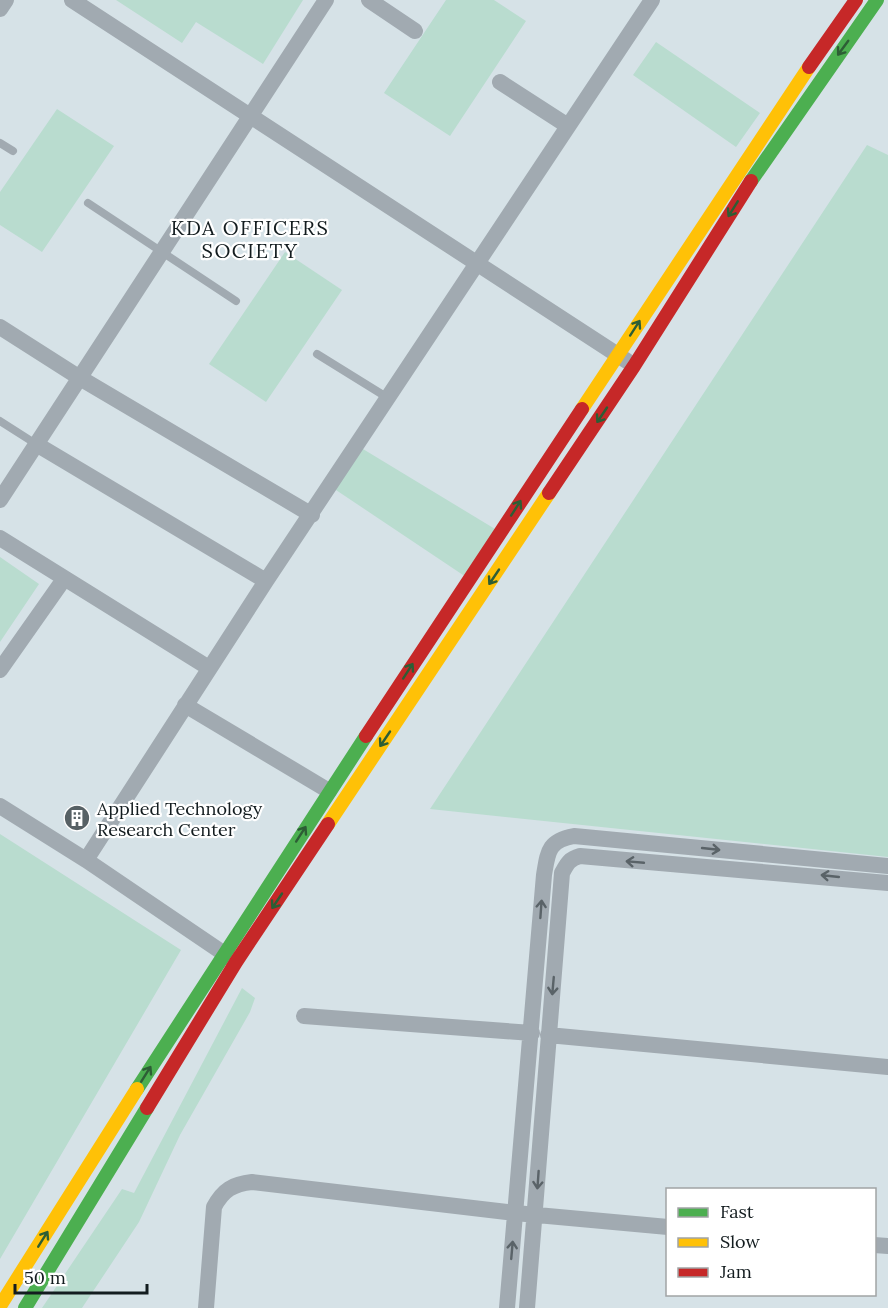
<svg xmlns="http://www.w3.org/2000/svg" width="888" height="1308" viewBox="0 0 888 1308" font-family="Lora,serif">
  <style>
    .green { fill: #b9dccf }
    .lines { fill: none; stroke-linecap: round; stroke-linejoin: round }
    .lane { stroke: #a1aab1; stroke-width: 8 }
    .street { stroke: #a1aab1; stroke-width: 16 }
    .fast { stroke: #4caf50; stroke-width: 14 }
    .slow { stroke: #ffc107; stroke-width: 14 }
    .jam { stroke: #c62828; stroke-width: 14 }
    .oneway { stroke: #2d5e35 }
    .oneway2 { stroke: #5a6368 }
    .labels { text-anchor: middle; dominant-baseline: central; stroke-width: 4.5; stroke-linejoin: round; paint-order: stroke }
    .poi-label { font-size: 18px; fill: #131c1f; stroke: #fff; text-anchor: start }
    .neighbourhood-label { font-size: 20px; letter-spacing: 1.5px; fill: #131c1f; stroke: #fff }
  </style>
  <rect width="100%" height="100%" fill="#d6e2e7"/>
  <!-- green -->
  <path class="green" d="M116,0H303L263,64L196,22L182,43Z
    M446,0H494L526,21L450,136L384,93Z
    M656,42L760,113L736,147L633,75Z
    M57,109L114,146L42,252L0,225V192Z
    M867,145L888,155V857L430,809Z
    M285,252L342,290L266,402L209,364Z
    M358,446L500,532L469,579L330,486Z
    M0,557L39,584L0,642Z
    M0,834L181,950L0,1259Z
    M242,988L255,998L250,1012L180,1135L139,1222L82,1308H42L122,1189L134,1193Z"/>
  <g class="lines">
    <!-- lane -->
    <path class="lane" d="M0,143L13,151
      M88,203L236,301
      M317,354L388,398
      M0,421L36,444"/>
    <!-- street -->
    <path class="street" d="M72,0L627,361
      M369,0L415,31
      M0,9L6,0
      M500,82L568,126
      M0,327L80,378L312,515
      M36,444L266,581
      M0,500L326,0
      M0,538L209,668
      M0,670L64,579
      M185,705L329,791
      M0,806L86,860L232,959
      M86,860L266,581L652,0
      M304,1016L532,1033
      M548,1035L888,1067
      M874,1245L888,1246
      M206,1308L214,1207C223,1190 233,1184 252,1182L515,1213L668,1227
      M507,1308L544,875C548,851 548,841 574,836L888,866
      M527,1308L562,873C567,864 569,859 580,856L888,883"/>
    <!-- fast -->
    <path class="fast" d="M751,181L877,0
      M137,1089L366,736
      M25,1308L147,1108"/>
    <!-- slow -->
    <path class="slow" d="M582,409L809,67
      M328,824L549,493
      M0,1306L137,1089"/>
    <!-- jam -->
    <path class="jam" d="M809,67L856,0
      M549,493L634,366L751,181
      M366,736L582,409
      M147,1108L236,962L328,824"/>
  </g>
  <!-- one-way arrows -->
  <defs><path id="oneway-shaft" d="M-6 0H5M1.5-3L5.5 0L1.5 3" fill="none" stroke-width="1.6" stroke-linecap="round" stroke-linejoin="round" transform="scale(1.5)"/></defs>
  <g class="oneway">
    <use href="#oneway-shaft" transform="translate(843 48) rotate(126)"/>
    <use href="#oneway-shaft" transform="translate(733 209) rotate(122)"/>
    <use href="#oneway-shaft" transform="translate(635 328) rotate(-57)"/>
    <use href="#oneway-shaft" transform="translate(602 415) rotate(124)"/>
    <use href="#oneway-shaft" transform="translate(516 508) rotate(-57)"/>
    <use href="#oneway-shaft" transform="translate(494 577) rotate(124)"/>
    <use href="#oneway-shaft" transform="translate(408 671) rotate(-57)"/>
    <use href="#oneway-shaft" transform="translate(385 739) rotate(124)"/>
    <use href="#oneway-shaft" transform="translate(301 834) rotate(-57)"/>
    <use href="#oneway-shaft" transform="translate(277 901) rotate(124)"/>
    <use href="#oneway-shaft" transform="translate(146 1074) rotate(-58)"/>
    <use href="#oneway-shaft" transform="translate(43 1239) rotate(-58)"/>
  </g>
  <g class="oneway2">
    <use href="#oneway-shaft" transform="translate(711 849) rotate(6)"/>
    <use href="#oneway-shaft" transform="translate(635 862) rotate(-175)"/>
    <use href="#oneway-shaft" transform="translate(830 876) rotate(-174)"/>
    <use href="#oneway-shaft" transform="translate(541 909) rotate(-86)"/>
    <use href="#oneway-shaft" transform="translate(553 986) rotate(95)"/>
    <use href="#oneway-shaft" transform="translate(538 1180) rotate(94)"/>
    <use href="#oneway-shaft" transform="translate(512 1250) rotate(-85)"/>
  </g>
  <!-- icons -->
  <defs>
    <g id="building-disc" transform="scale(1.35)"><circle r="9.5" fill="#576165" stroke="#fff"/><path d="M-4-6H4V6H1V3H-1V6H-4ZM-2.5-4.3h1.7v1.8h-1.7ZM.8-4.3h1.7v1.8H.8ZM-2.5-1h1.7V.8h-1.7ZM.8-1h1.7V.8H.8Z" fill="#fff"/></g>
  </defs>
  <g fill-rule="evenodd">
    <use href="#building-disc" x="77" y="818"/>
  </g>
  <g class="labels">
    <!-- poi labels -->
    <g class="poi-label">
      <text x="97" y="808">Applied Technology<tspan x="97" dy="21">Research Center</tspan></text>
    </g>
    <!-- neighbourhood labels -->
    <g class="neighbourhood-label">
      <text x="250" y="227">KDA OFFICERS<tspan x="250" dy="23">SOCIETY</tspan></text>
    </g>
  </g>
  <!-- legend -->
  <rect x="666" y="1188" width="210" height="108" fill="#ffffff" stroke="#a1a4a5" stroke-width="1.5"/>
  <rect x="678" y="1208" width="30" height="9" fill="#4caf50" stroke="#a1a4a5" stroke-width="1.5"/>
  <text x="720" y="1218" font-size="18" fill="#131c1f">Fast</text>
  <rect x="678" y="1238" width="30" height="9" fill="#ffc107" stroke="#a1a4a5" stroke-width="1.5"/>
  <text x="720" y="1248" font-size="18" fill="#131c1f">Slow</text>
  <rect x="678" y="1268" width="30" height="9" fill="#c62828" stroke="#a1a4a5" stroke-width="1.5"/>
  <text x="720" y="1278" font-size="18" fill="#131c1f">Jam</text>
  <!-- scale -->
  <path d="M15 1284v9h132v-9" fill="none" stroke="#131c1f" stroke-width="3"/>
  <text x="24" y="1284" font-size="18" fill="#131c1f" stroke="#ffffff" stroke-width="4.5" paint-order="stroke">50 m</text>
</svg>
